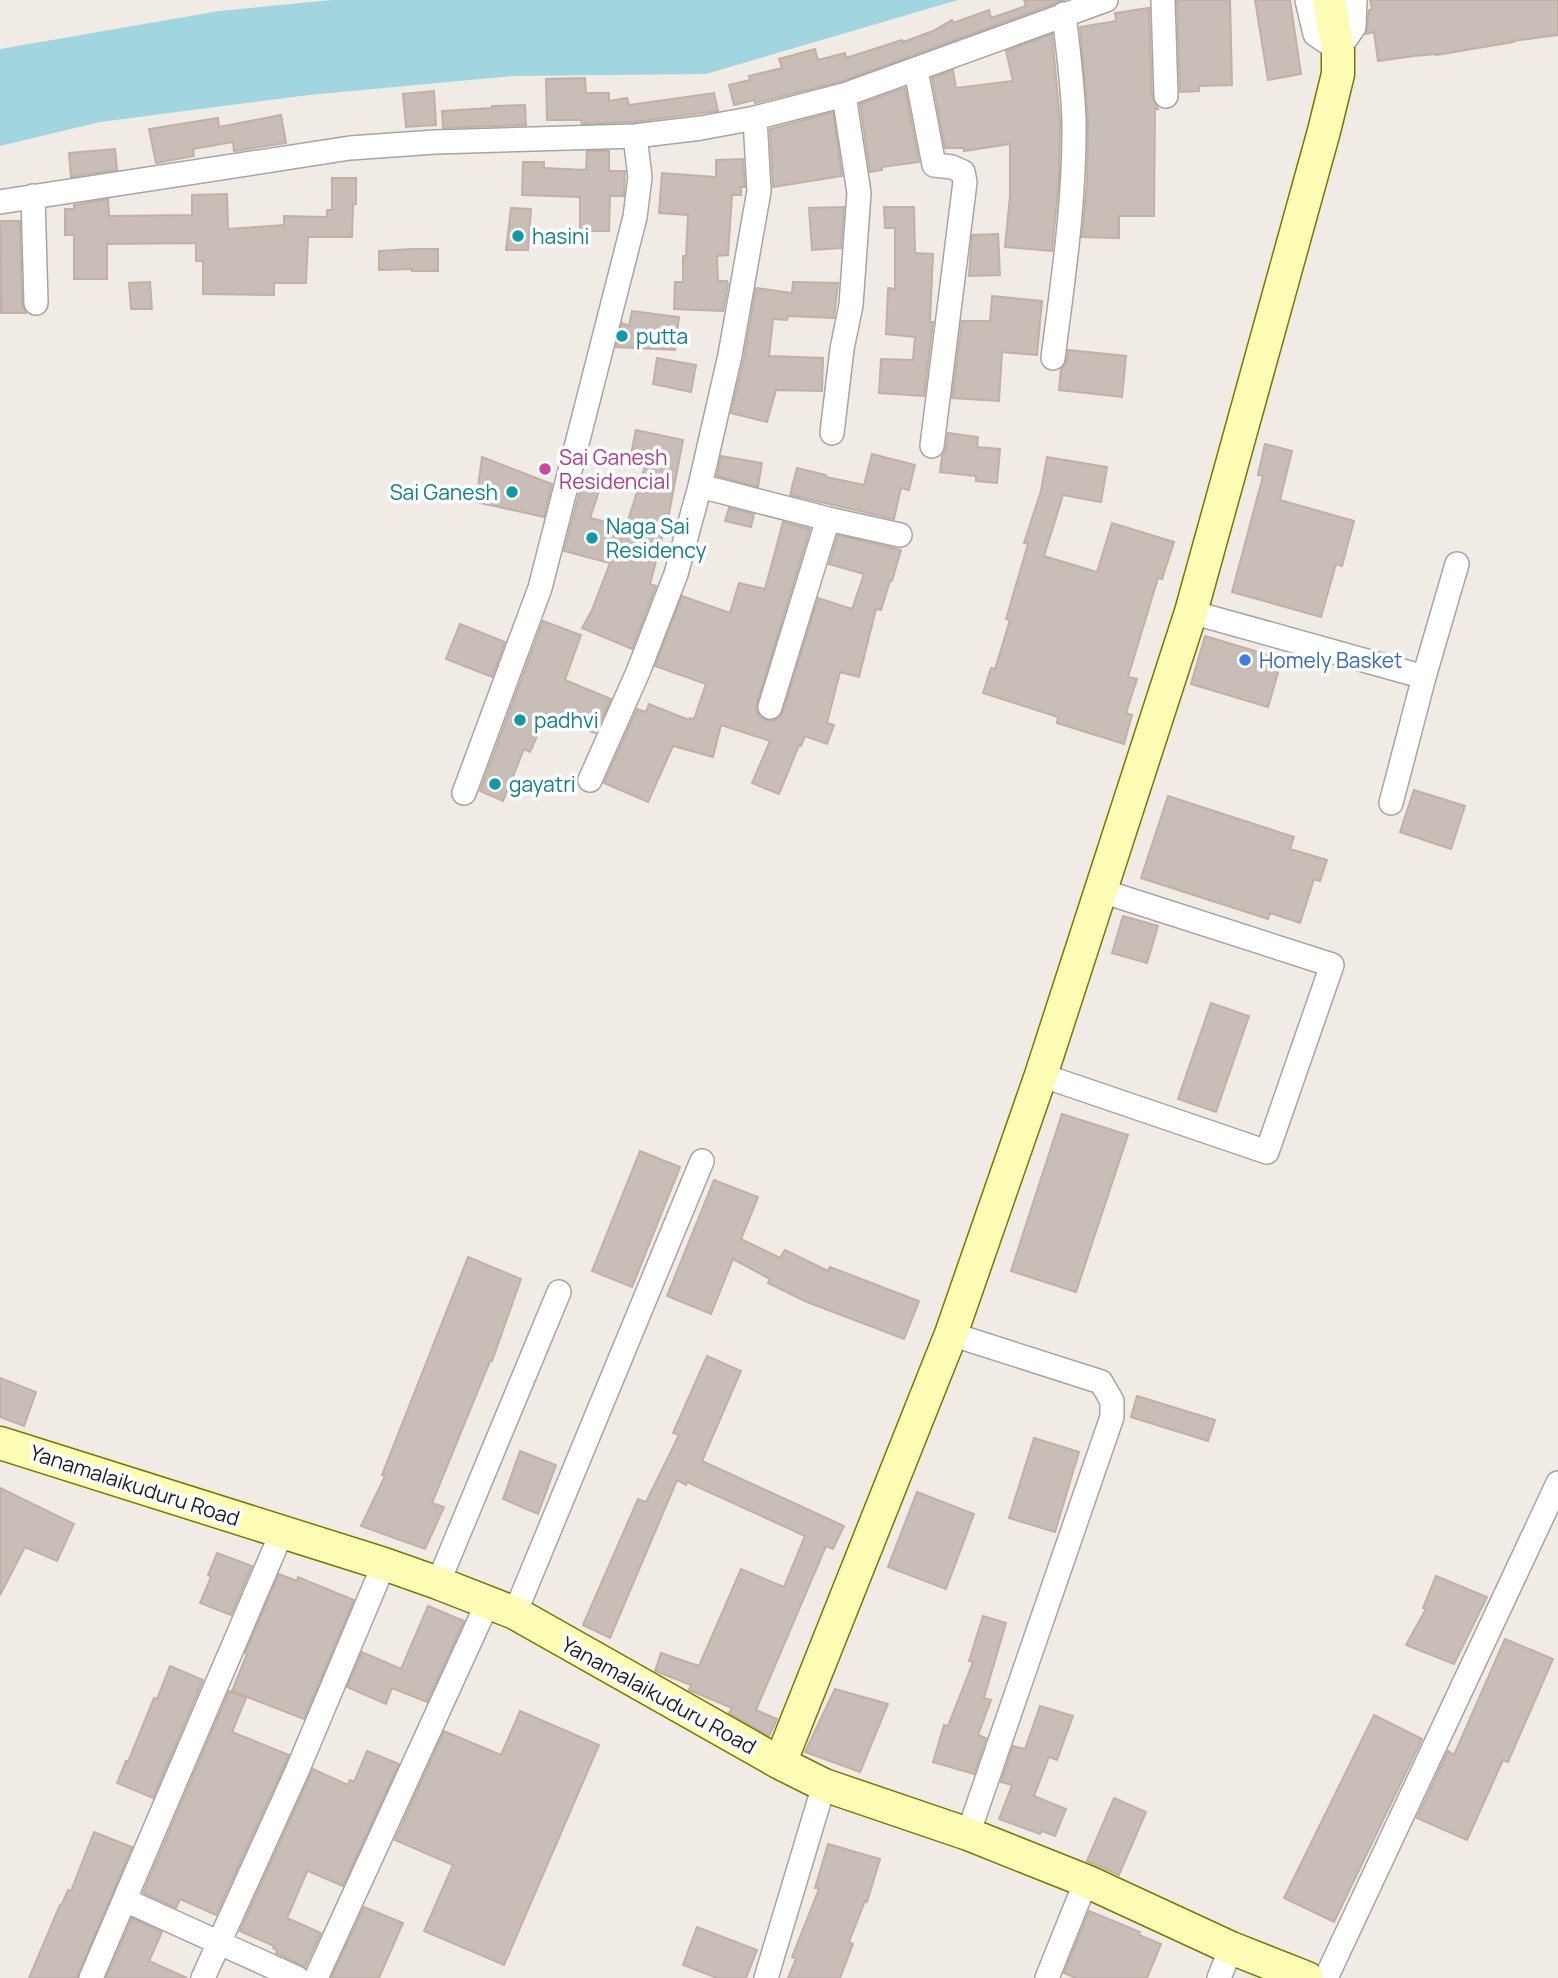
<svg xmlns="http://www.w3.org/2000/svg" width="1558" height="1978" viewBox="0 0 1558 1978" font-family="Manrope,sans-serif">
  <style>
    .water { fill: #a1d6e0 }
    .building { fill: #c8bdb7; stroke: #c3b0a5; stroke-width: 2 }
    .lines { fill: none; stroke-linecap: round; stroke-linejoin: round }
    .street-casing { stroke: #a5a5a5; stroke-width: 26 }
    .secondary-casing { stroke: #757b00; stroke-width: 35 }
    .street { stroke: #fff; stroke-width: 23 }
    .secondary { stroke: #fdfcb4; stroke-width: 32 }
    .culture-dot { fill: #0f9aa8; stroke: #fff; stroke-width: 2.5 }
    .hotel-dot { fill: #d1479c; stroke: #fff; stroke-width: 2.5 }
    .shop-dot { fill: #3f7fe0; stroke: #fff; stroke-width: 2.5 }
    .labels { text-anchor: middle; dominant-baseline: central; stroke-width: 7; stroke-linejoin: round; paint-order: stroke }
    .culture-label { font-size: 21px; fill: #0d838f; stroke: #fff; text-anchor: start }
    .hotel-label { font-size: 21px; fill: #b23c85; stroke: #fff; text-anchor: start }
    .shop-label { font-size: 21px; fill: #366cbe; stroke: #fff; text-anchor: start }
    .street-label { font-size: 21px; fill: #1e1e1e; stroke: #fff }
  </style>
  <rect width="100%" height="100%" fill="#f0ebe4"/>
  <!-- water -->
  <path class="water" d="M332,0H958L706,74L512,76L309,95L100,122L0,146V49L219,11Z"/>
  <!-- building -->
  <path class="building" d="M1024,0H1065L840,82L755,103L754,100L734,105L729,85L750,80L749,76L782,68L779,59L815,49L818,60L845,53L846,58L902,40L903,42L933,31L952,20L953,23L989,10L991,18L1026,6Z
    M1177,0H1230L1232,85L1199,86V91L1180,92Z
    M1255,0H1290L1301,74L1268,80Z
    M1370,0H1558V35L1512,41L1513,42L1436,55V54L1414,56L1378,61L1374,32L1366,34L1369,10L1372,9Z
    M1149,8L1152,96L1158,109H1155L1154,216H1119V238L1082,237L1087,181L1088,120L1080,27L1116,21L1115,13Z
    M1052,34L1060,121L1059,180L1052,251L1005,247L1010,196V144L964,151V148H945L932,78L953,70L956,88L1013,81L1006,51Z
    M585,78L586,93H609V101L627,98L629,105L714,93L718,111L634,122L582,124L581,120H547L546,79Z
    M905,88L919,162L882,167V170L870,172L860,104Z
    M434,91L436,125L406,127L403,94Z
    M525,105L526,125L443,128L442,111L492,108V106Z
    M833,112L842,176L773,187L770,129Z
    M281,115L286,143L234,151L233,142L193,149L194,156L156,163L149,129L218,118L219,127Z
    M115,149L117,170L71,177L69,153Z
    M587,151H609V171H625L624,196H610L609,231H580V197L522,195L523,162H544V168L586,170Z
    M743,159L745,187H741V195H732L728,255L717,256L718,281H727L728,284L723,311L674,309L675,282H683V256H686L688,215L659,213L662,173L716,177V160Z
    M332,178H356V204H353L352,237H308L306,283H274V295L203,294V261H196V243L107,244V279H74V235H65V209H74V205L108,199L109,216L192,215V195L227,194L228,229L284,225V216L327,217V210H332Z
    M844,207L841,248L812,250L809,208Z
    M884,207H914L915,253L933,254L930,322H933L924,396L879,393L881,359L913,360L915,337L886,334L888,288L895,289V228H885Z
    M511,208L531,209L528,250H506Z
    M0,221H20L22,303L26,313H1Z
    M998,234L1000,275L969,276L972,235Z
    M411,249H438V271H412V269L379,270V251Z
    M150,282L152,309H131L129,283Z
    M793,282L838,283L834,318L788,316L787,320L773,319L769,356L823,358L822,391L776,390L767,422L731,413L744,358L756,288L792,293Z
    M992,296L1042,301L1037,355L1002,352L999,401L952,398L962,321H990Z
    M632,311L679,317L675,350L616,347L622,323L629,326Z
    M1068,350L1126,356L1122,397L1059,390L1061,369L1067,360Z
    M657,358L696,365L691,392L653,384Z
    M636,430L683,440L667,524L666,523L650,584L656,586L632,649L582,628L592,610L610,563L564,551L583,479L601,485L590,518L626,527L646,463L630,459Z
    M948,433L978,437L977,447L1000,449L997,483L976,481V476L940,472L942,456L946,448Z
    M1265,444L1292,451L1280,500L1354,521L1342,566L1336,564L1321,617L1232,592L1263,476L1258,475Z
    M872,454L915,465L909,490L901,488L894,519L790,495L797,468L826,475V477L864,485Z
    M721,456L762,463L758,487L717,476Z
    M482,457L552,484L544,517L476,502Z
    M1047,457L1107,467L1101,502L1063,495L1044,556L1097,572L1112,523L1174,542L1162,579L1158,578L1128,677L1137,679L1126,713L1132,715L1124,744L1057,723L1058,717L983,693L991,668L995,669L1010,620L1006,619L1028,544L1024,543L1041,491Z
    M729,508L754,514L751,527L725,521Z
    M783,522L810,529L757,703L756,709L759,716L767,720L772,721L779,718L783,711L818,598L852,609L864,574L829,564L838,535L901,550L892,581H890L881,610L876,609L859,677L840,672L827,723L834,725L827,744L805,736L801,746L799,745L779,794L752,783L770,741L721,725L713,757L673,746L648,802L604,783L637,709L646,712L649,704L689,720L690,718L694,719L706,684L655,666L682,596L730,613L739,583L765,589Z
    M543,621L581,635L565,680L611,699L595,733L547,714L530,752L524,749L503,801L480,791Z
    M460,624L505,642L492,677L446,659Z
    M1205,636L1282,659L1268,707L1191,684Z
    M1414,790L1465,806L1451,849L1400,832Z
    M1168,796L1294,837L1290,849L1327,860L1320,881L1314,879L1300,923L1270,913L1268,919L1141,878Z
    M1123,916L1158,926L1147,963L1112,953Z
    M1211,1003L1249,1016L1216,1112L1178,1099Z
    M1062,1114L1128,1135L1076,1292L1011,1271Z
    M640,1151L680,1167L632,1287L592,1271Z
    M714,1180L758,1197L741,1239L780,1258L785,1250L828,1271L830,1267L919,1301L904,1339L807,1302L768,1283L770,1279L733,1259L711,1314L667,1296Z
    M468,1257L521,1279L492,1361H490L432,1503L444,1507L425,1549L361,1526L385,1476L382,1475Z
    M707,1356L741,1371L702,1461L844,1526L833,1549L826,1546L756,1710L777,1719L769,1736L729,1713L732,1708L689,1690L691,1685L655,1671L661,1653L699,1666L741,1569L784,1587L805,1536L687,1482L686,1485L677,1480L610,1638L583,1625L638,1499L646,1502L679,1435L673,1433Z
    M0,1378L36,1392L24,1426L0,1417Z
    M1137,1396L1215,1420L1208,1441L1131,1417Z
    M1034,1438L1079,1452L1055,1532L1009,1518Z
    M520,1451L556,1465L538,1514L503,1499Z
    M0,1488L74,1524L57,1561L25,1547L0,1595Z
    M917,1492L974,1514L946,1589L888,1567Z
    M217,1553L252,1566L231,1615L200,1603L211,1577L208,1575Z
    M279,1574L297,1581L298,1577L354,1600L304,1719L232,1691L247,1654L245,1653Z
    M1436,1576L1487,1597L1454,1664L1406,1645L1426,1609L1423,1608Z
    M428,1606L464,1621L427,1702L392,1688L386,1704L347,1687L362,1652L401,1669Z
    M983,1616L1006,1623L984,1698L991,1700L978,1735L986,1738L974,1774L933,1762L944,1725L948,1726L973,1662L969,1661Z
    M1505,1639L1553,1659L1508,1762L1503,1760L1467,1840L1417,1818L1448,1751L1454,1755Z
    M170,1666L203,1680L153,1798L117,1783L126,1761L128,1762L154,1698L157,1699Z
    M835,1689L888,1704L860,1772L805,1752Z
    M229,1691L246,1698L232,1732L289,1755L216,1915L180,1899L176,1908L143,1893Z
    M1040,1706L1073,1716L1057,1760L1049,1757L1034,1796L1066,1809L1055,1836L1042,1831L1040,1834L999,1819L1012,1785L1001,1782L1013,1746L1025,1749Z
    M520,1711L599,1745L504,1965L424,1931L453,1865L395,1840L444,1731L501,1755Z
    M1374,1715L1422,1739L1334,1922L1284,1898Z
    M367,1751L399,1764L343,1886L308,1871L306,1874L287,1918L321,1933L305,1967L276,1953L277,1950L273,1948L274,1946L240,1931L313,1769L348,1785L350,1780L354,1782Z
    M1114,1798L1146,1812L1119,1875L1087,1861Z
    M94,1832L132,1847L77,1978H29L60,1905L61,1906L68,1890L71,1891Z
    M828,1844L880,1859L867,1902L865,1901L849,1942L853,1944L840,1978H788L796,1959L792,1957L819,1889L815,1888Z
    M364,1907L403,1923L379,1978H331Z
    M1089,1911L1140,1932L1139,1935L1161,1944L1147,1978H1076L1064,1973Z
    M132,1918L162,1932L149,1961L187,1978H106Z
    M697,1927L757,1950L746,1978H717L683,1965Z"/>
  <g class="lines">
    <!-- street casing -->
    <g class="street-casing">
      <path id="street" d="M1163,0L1166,96
        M1307,0L1315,34L1338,50L1354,27L1355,0
        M916,70L934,165L952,167L963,172L965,182L932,446
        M33,196L36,303
        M0,202L350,148L435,142L635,136L701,128L755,118L844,95L1106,0
        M1053,358C1063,279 1075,201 1074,121C1073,85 1068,50 1064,14
        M832,433L842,349L851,305L859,193L844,95
        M700,486L828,519L900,535
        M1191,612L1424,677
        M770,707L828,519
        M590,780L638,672L676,574L700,486L730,355L759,191L755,118
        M464,793L540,588L635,217L640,177L635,136
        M1391,803L1424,677L1457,564
        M1041,1075L1267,1152L1332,965L1102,891
        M951,1334L1101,1382L1112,1401V1417L968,1834
        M438,1583L559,1292
        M515,1613L702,1161
        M125,1900L297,1978
        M91,1978L282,1532
        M203,1978L297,1771L384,1564
        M316,1978L488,1602
        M766,1978L824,1785
        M1047,1978L1086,1881
        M1219,1978L1231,1948
        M1326,1978L1558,1483"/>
    </g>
    <!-- secondary casing -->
    <g class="secondary-casing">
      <path id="secondary" d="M0,1443L384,1564L438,1583L515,1613L780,1763L824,1785L968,1834L1086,1881L1231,1948L1307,1978
        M780,1763L951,1334L1041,1075L1191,612L1324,131L1338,74V50L1329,0"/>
    </g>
    <!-- street -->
    <use href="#street" class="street"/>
    <!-- secondary -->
    <use href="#secondary" class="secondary"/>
  </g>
  <!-- markers -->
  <g class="culture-dot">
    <circle cx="518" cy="236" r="7"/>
    <circle cx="622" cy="336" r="7"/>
    <circle cx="512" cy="492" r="7"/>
    <circle cx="592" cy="538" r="7"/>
    <circle cx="520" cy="720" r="7"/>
    <circle cx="495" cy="784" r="7"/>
  </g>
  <circle class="hotel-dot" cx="545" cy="469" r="7"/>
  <circle class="shop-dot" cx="1245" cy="660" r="7"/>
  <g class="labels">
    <!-- culture labels -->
    <g class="culture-label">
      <text x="532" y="236">hasini</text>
      <text x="636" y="336">putta</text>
      <text x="498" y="492" text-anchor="end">Sai Ganesh</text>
      <text x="606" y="526">Naga Sai<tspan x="606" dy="24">Residency</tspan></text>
      <text x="534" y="720">padhvi</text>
      <text x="509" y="784">gayatri</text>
    </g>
    <!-- hotel labels -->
    <g class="hotel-label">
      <text x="559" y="457">Sai Ganesh<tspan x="559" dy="24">Residencial</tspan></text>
    </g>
    <!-- shop labels -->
    <g class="shop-label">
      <text x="1259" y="660">Homely Basket</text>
    </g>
    <!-- street labels -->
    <g class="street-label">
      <text transform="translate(135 1485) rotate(18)">Yanamalaikuduru Road</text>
      <text transform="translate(659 1695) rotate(29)">Yanamalaikuduru Road</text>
    </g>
  </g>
</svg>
